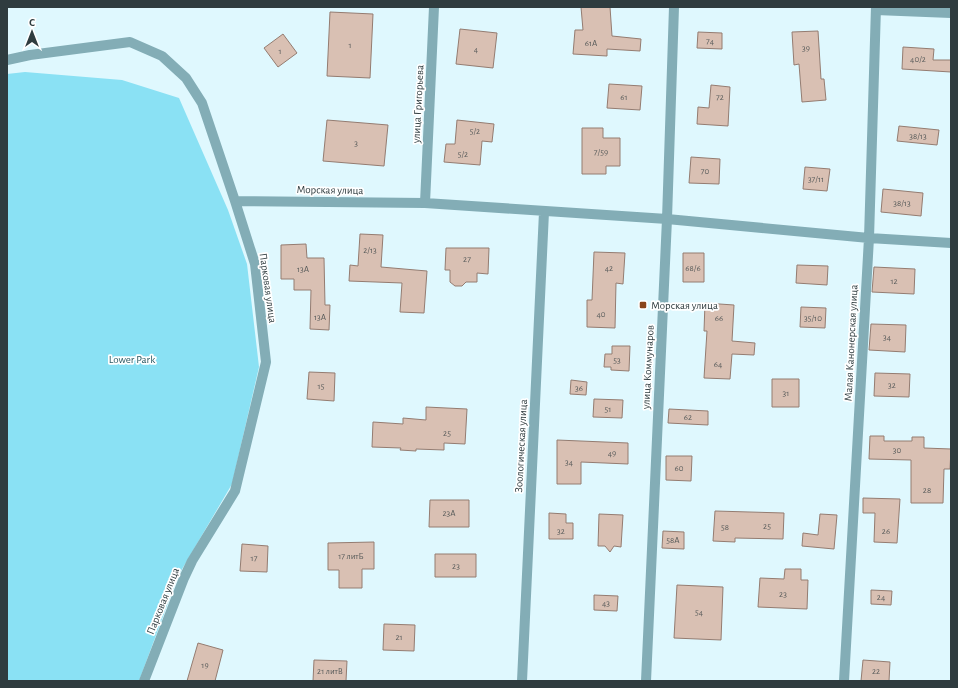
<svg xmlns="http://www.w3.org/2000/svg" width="958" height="688" viewBox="0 0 958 688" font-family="'Alegreya Sans',sans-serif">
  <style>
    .green { fill: #8ae1f4 }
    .building { fill: #d9c0b3; stroke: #947c71 }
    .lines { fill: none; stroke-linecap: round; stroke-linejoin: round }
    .minor { stroke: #83adb6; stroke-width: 10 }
    .poi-dot { fill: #89441a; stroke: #fff; stroke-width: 1.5 }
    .labels { text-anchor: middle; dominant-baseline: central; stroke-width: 3.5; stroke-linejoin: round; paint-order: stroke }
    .number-label { font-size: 9px; fill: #5a5d5c }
    .street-label { font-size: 11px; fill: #2f3c3f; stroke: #fff }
    .poi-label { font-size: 11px; fill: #2f3c3f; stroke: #fff; text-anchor: start }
    .park-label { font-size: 11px; fill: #2a5963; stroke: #fff }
  </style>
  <rect width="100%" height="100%" fill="#dff8fe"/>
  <!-- green -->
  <path class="green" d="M25,72L122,80L179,98L228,210L247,264L259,367L232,484L178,576L139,681H7V74Z"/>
  <!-- building -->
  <path class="building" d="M581,7H610L612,36L641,39L640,51L607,49V56L573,54L575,30H583Z
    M330,12L373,14L370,78L327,76Z
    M460,29L497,33L493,68L456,64Z
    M818,31L821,79H824L826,100L802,102L799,64L794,65L792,32Z
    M698,32L722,33V49L697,48Z
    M283,34L297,53L278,67L264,48Z
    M903,47L934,49L933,60H951V72L902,69Z
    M609,84L642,86L640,110L607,108Z
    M711,85L730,87L728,126L697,124L698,107L709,108Z
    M327,120L388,125L384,166L323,161Z
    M457,120L494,124L492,142L482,141L480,165L444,162L446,144H455Z
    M899,126L939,130L937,145L897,141Z
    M582,128H603V138H620V166H606V174H582Z
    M691,157L720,159L719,184L689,183Z
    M805,167L830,169L827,191L803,189Z
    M883,189L923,193L921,216L881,212Z
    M360,234L383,235L381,267L427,271L424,313L400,312L402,283L349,281L350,265L358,266Z
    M306,244L307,258H324L325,305H330L329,330L310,329L311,290H294V279H281V245Z
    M446,248H489L488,274L477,273V282H466L462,286H455L450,282V270H445Z
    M594,252L625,253L623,284L616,283L615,328L587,327V300H592Z
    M683,253H704V282H683Z
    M797,265L828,266L827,285L796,283Z
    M874,267L915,269L914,294L872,292Z
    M705,303L734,305L732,341L755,343L754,355L732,354L730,379L704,378L707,331H704Z
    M801,307L826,308L825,328L800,327Z
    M871,324L906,325L905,352L869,350Z
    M612,346H630L629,371L611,370V367H604L605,354H612Z
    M309,372L335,373L334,401L307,399Z
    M875,373L910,374L909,397L874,396Z
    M772,379H799V407H772Z
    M571,380L587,382L586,395L570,394Z
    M594,399L623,400L622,418L593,417Z
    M426,407L467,409L465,444L444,443V450L416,449V451L400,450L401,448L372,447L373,422L403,424V418L426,420Z
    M669,409L708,411V425L668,423Z
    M870,436H884V441H912V437H924V448L951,449L950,469H944L943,503H911V460L869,459Z
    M557,440L628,443V464L581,462V484H557Z
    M666,456H692L691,481L666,480Z
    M863,498L900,499L897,543L874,542L875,513H863Z
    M430,500H469V527H429Z
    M715,511L784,513L783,539L735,538V542L713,541Z
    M549,513L566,514V523H573V539H549Z
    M599,514L623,515L621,547L614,546L610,552L605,546H598Z
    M820,514L837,515L834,549L802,546L803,533L818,535Z
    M663,531L684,532V549L662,548Z
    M374,542V569H362V588H339V570H328V543Z
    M242,544L268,546L267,572L240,571Z
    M435,554H476V577H435Z
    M785,569H801V580H808L807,609L758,607L760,578L784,579Z
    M677,585L723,587L721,640L674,638Z
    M871,590L892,591L891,605L871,604Z
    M594,595L618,596L617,611L594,610Z
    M384,624L415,625L414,651L383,650Z
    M198,643L223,650L215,681H187Z
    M314,660L347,661L346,681H313Z
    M863,660L890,662L889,681H861Z"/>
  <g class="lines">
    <!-- minor -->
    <path class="minor" d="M876,10L951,13
      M7,60L30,55L130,42L162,56L186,78L202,103L235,201L255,264L266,362L235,491L192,561L184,578L144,681
      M235,201L425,203L667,219L869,238L951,243
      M425,203L434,7
      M522,681L544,212
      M646,681L667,219L674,7
      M844,681L869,238L876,7"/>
  </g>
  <!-- markers -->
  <rect class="poi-dot" x="639" y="301" width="8" height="8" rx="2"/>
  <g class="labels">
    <!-- number labels -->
    <g class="number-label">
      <text x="710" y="41">74</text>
      <text x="591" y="43">61А</text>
      <text x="350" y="45">1</text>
      <text x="806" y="48">39</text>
      <text x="476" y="49">4</text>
      <text x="280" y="51">1</text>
      <text x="918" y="59">40/2</text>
      <text x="624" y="97">61</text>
      <text x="720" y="97">72</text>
      <text x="475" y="131">5/2</text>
      <text x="918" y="136">38/13</text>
      <text x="356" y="143">3</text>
      <text x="601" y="152">7/59</text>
      <text x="463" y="154">5/2</text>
      <text x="705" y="171">70</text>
      <text x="816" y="179">37/11</text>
      <text x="902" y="203">38/13</text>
      <text x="370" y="250">2/13</text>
      <text x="467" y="259">27</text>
      <text x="609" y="268">42</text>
      <text x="693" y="268">68/6</text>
      <text x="303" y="269">13А</text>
      <text x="894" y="281">12</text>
      <text x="601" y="314">40</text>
      <text x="320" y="317">13А</text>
      <text x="719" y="318">66</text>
      <text x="813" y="318">35/10</text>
      <text x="887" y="337">34</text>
      <text x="617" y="360">53</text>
      <text x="718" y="364">64</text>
      <text x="892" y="385">32</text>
      <text x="321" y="386">15</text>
      <text x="579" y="388">36</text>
      <text x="786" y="393">31</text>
      <text x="608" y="409">51</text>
      <text x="688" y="417">62</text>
      <text x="447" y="433">25</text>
      <text x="897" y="450">30</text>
      <text x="612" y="453">49</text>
      <text x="569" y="462">34</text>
      <text x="679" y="468">60</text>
      <text x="927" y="490">28</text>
      <text x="449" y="513">23А</text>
      <text x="767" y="526">25</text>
      <text x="725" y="527">58</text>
      <text x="561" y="531">32</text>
      <text x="886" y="531">26</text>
      <text x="673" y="540">58А</text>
      <text x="351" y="556">17 литБ</text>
      <text x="254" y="558">17</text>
      <text x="456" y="566">23</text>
      <text x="783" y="594">23</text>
      <text x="881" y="597">24</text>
      <text x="606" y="603">43</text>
      <text x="699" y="612">54</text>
      <text x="399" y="637">21</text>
      <text x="205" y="665">19</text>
      <text x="330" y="671">21 литВ</text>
      <text x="876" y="671">22</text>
    </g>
    <!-- street labels -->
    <g class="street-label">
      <text transform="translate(418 104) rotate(-87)">улица Григорьева</text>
      <text transform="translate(330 190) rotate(1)">Морская улица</text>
      <text transform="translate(268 288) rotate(82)">Парковая улица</text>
      <text transform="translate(851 343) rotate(-87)">Малая Канонерская улица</text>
      <text transform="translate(648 367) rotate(-87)">улица Коммунаров</text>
      <text transform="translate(521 446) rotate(-87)">Зоологическая улица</text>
      <text transform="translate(163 601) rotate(-68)">Парковая улица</text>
    </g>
    <!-- poi labels -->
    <g class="poi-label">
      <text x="651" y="305">Морская улица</text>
    </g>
    <!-- park labels -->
    <g class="park-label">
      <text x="132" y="359">Lower Park</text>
    </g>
  </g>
  <!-- border -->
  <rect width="958" height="688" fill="none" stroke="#2f3c3f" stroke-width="16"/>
  <!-- north arrow -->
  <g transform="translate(32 32)" stroke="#ffffff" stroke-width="3" paint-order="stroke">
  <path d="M0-3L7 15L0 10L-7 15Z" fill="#2f3c3f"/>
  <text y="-6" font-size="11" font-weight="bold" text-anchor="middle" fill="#2f3c3f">С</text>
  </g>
</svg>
